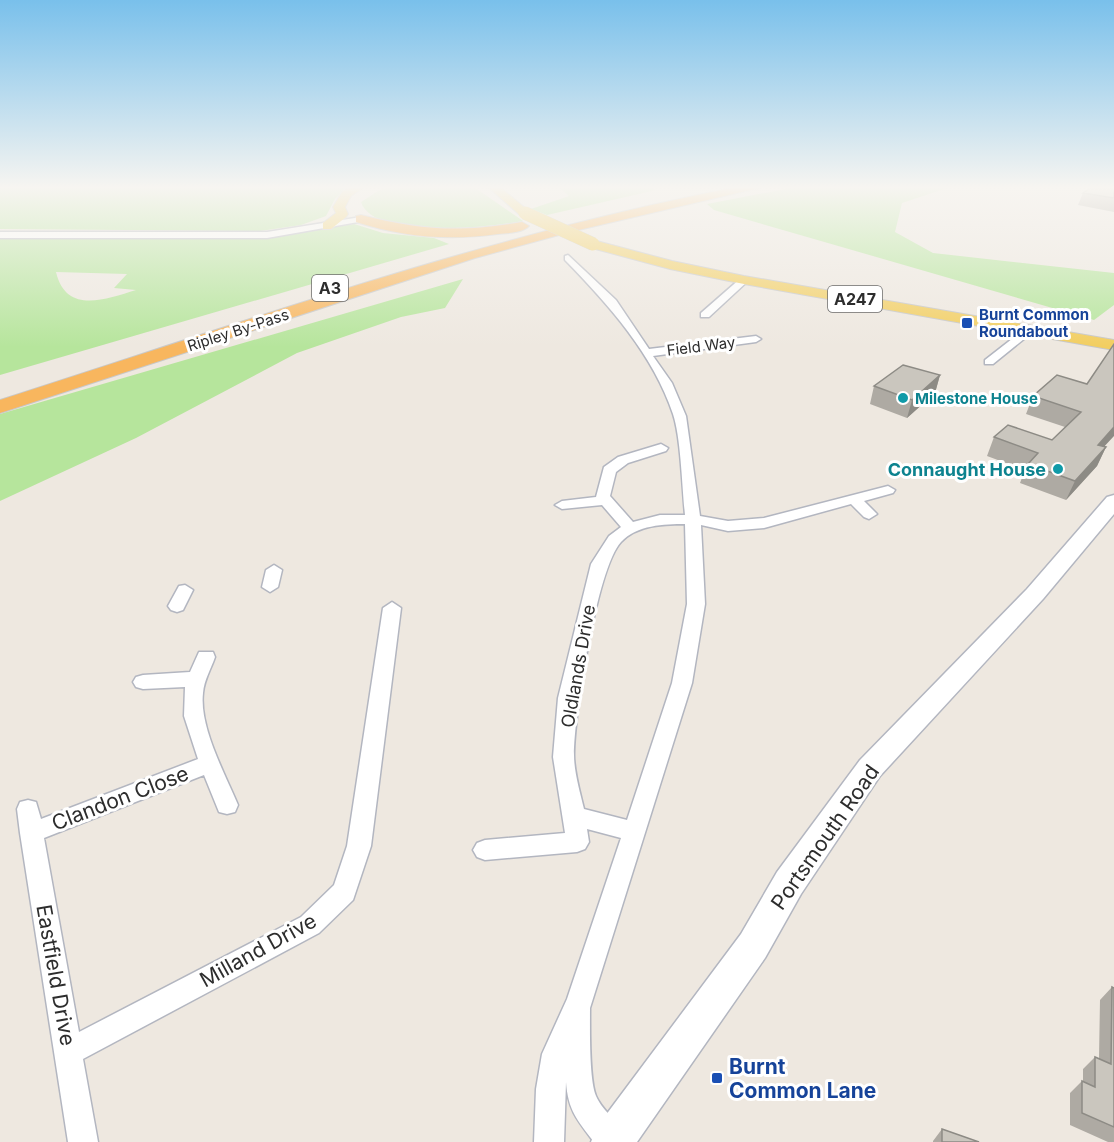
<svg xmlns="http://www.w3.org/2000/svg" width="1114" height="1142" viewBox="0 0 1114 1142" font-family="Inter,sans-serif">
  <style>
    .green { fill: #b6e59c; fill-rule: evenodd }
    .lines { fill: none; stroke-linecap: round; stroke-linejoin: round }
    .minor-casing { stroke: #b3b6c0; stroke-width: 3 }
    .secondary-casing { stroke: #b3b6c0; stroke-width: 3 }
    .primary-casing { stroke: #c8c8c8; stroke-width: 2 }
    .trunk-casing { stroke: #c8c8c8; stroke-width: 2 }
    .minor { fill: #fff; fill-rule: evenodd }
    .secondary { fill: #fff; fill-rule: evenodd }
    .primary { fill: #f2ce61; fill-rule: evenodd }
    .trunk { fill: #f8b65e; fill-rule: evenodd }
    .primary-bridge-casing { stroke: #c8c8c8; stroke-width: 14; stroke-linecap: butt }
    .primary-bridge { stroke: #f2ce61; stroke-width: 13 }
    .wall { fill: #aeaaa3 }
    .shaded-wall { fill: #8d8b85 }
    .building { fill: #cac6be; stroke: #8d8b85; stroke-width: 1.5 }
    .transit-dot { fill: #1a4fb4; stroke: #fff; stroke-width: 2 }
    .culture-dot { fill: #0f9aa8; stroke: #fff; stroke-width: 2 }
    .labels { text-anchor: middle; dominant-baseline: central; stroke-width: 6; stroke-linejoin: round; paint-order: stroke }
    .far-transit-label { font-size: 15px; font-weight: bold; fill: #164399; stroke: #fff; text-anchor: start }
    .far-street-label { font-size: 15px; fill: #2d2d2d; stroke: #fff }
    .far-culture-label { font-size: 15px; font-weight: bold; fill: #0d838f; stroke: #fff; text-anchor: start }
    .shield { fill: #fff; stroke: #6c6c6c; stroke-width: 1.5 }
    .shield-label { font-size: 16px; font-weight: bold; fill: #2d2d2d }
    .culture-label { font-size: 18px; font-weight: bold; fill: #0d838f; stroke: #fff; text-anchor: end }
    .street-label { font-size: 18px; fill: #2d2d2d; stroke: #fff }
    .near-street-label { font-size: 21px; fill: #2d2d2d; stroke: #fff }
    .near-transit-label { font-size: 21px; font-weight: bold; fill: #164399; stroke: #fff; text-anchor: start }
  </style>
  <rect width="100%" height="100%" fill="#eee8e0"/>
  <!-- green -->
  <path class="green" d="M0,187H347L335,199L326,216L301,225L260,231L0,229Z
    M389,187H474L523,221C490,227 374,241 361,202L378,191Z
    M559,187H650L656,190L547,215L531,209L569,196Z
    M796,187H950L902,203L895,232L933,253L1114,273V305L1094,320L714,210L707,204Z
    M354,224L383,233L434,238L449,244L0,375V238H265ZM56,272L127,274L114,288L136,290C104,300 66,314 56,272Z
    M463,279L445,308L401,317L297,353L136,438L0,501V414Z"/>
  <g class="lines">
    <!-- minor casing -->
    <g class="minor-casing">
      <path id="minor" d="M361,217L364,221L267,238H0V232H267Z
        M568,255L616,300L649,349L756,336L761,339L756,342L653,356L672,383L686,416L700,516L728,521L764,518L888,486L895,490L893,493L864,501L877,514L869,519L864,517L851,504L764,528L728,531L701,525L705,604L692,683L590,1008C590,1028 589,1080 596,1096C603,1113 623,1123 627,1142H594C577,1120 568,1110 566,1082L564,1142H534L536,1089L542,1054L567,999L621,838L587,829L589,842L585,849L577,852L485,860L477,857L473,850L477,843L485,840L565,833L553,757L558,698L591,564L609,536L621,527L602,505L562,509L555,505L562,501L596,497L604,467L618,457L661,444L668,448L666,451L628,463L616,472L610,496L633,522L660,515H685C682,487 681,438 673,414C653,354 608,304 565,260V256ZM685,524L687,604L672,683L627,820L584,809C580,792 574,772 574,755C574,716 597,568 621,542C637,525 664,524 685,524Z
        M741,278L749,280L709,317H701V313Z
        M1026,328L1035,330L993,364H985V360Z
        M274,565L282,570L278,587L270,592L262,587L266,570Z
        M185,585L193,590L183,610L177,612L171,610L168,606L179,586Z
        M392,602L401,608L371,846L353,900L319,933L83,1059L98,1142H68L20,833L17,809L20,802L28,800L36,802L41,819L198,759L184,716L185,687L143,689L136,687L133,682L136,677L143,675L190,672L199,652H213L215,657C211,669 204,680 203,693C199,727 225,774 238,805L235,812L227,814L219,812L204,775L44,838L79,1032L301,917L334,885L347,846L383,608Z"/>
    </g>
    <!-- secondary casing -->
    <g class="secondary-casing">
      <path id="secondary" d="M1114,495V514L1043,599L880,776L801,894L765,958L637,1142H591L597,1127L741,934L777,872L860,760L1027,589L1107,497Z"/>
    </g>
    <!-- primary casing -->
    <g class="primary-casing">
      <path id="primary" d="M350,187H364L351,196L345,207L348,214L346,217L331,229H323V223L336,213L333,207L342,192Z
        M488,187H500L531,213L521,216Z
        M593,240L672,261L744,276L1114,340V350L744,284L670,269L588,247V241Z"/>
    </g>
    <!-- trunk casing -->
    <g class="trunk-casing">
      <path id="trunk" d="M737,187H763L570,232L475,258L0,413V400C244,322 485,236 737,187Z
        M361,215C421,230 460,233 522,222L529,226C522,233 508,233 498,234C449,241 403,237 356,222V216Z"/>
    </g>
    <!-- minor -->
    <use href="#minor" class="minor"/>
    <!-- secondary -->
    <use href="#secondary" class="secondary"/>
    <!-- primary -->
    <use href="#primary" class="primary"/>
    <!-- trunk -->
    <use href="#trunk" class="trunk"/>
    <!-- primary-bridge casing -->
    <g class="primary-bridge-casing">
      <path id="primary-bridge" d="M525,213L593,244"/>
    </g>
    <!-- primary-bridge -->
    <use href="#primary-bridge" class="primary-bridge"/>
  </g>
  <!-- wall -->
  <path class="wall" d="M1114,187V212L1078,205L1083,193Z
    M940,375L935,393L907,418L870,404L874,386Z
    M1057,375L1104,447H1106L1097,466L1066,500L1020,483L1025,470L987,456L994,437L1052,440L1065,427L1026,414L1033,396Z
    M1112,987L1114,988V1142H1108L1070,1125V1093L1082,1081L1083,1082V1069L1095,1057L1099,1059L1100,1000Z
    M942,1129L979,1142H933V1141Z"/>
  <!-- shaded-wall -->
  <path class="shaded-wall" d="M940,375L935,393L907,418L912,400Z
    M1114,427V436L1089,463L1098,445Z
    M1106,447L1097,466L1066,500L1075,481Z"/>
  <!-- building -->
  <path class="building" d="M1092,187H1114V198L1083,193Z
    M1114,344V427L1098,445L1106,447L1075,481L1028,464L1038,453L994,437L1008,425L1052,440L1081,412L1033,396L1057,375L1087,384Z
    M903,365L940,375L912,400L874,386Z
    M1112,987L1114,988V1127L1082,1113V1081L1095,1087V1057L1111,1064Z
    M942,1129L979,1142H942Z"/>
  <!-- sky -->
  <linearGradient id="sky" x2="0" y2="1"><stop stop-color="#79c0eb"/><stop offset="0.54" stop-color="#f7f5f1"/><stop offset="1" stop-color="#f7f5f1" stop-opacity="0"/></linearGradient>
  <rect width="1114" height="347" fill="url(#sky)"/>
  <!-- markers -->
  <g class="transit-dot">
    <rect x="961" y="317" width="12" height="12" rx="3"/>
    <rect x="711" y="1072" width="12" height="12" rx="3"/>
  </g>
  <g class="culture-dot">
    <circle cx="903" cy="398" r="6"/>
    <circle cx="1058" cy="469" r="6"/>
  </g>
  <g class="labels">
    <!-- far-transit labels -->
    <g class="far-transit-label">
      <text x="979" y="314">Burnt Common<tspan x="979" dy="17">Roundabout</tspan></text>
    </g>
    <!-- far-street labels -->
    <g class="far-street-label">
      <text transform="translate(238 330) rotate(-18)">Ripley By-Pass</text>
      <text transform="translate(701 346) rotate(-7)">Field Way</text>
    </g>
    <!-- far-culture labels -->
    <g class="far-culture-label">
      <text x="915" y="398">Milestone House</text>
    </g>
    <!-- shield labels -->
    <g class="shield">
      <rect x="312" y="275" width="36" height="26" rx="4.5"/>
      <rect x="828" y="286" width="54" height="26" rx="4.5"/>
    </g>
    <g class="shield-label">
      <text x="330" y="288">A3</text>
      <text x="855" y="299">A247</text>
    </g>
    <!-- culture labels -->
    <g class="culture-label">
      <text x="1046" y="469">Connaught House</text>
    </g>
    <!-- street labels -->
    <g class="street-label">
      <text transform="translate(578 666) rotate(-80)">Oldlands Drive</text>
    </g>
    <!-- near-street labels -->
    <g class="near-street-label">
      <text transform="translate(120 798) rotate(-21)">Clandon Close</text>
      <text transform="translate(825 837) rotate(-55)">Portsmouth Road</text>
      <text transform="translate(258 950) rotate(-29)">Milland Drive</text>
      <text transform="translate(56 975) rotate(80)">Eastfield Drive</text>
    </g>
    <!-- near-transit labels -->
    <g class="near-transit-label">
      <text x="729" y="1066">Burnt<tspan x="729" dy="24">Common Lane</tspan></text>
    </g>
  </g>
</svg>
